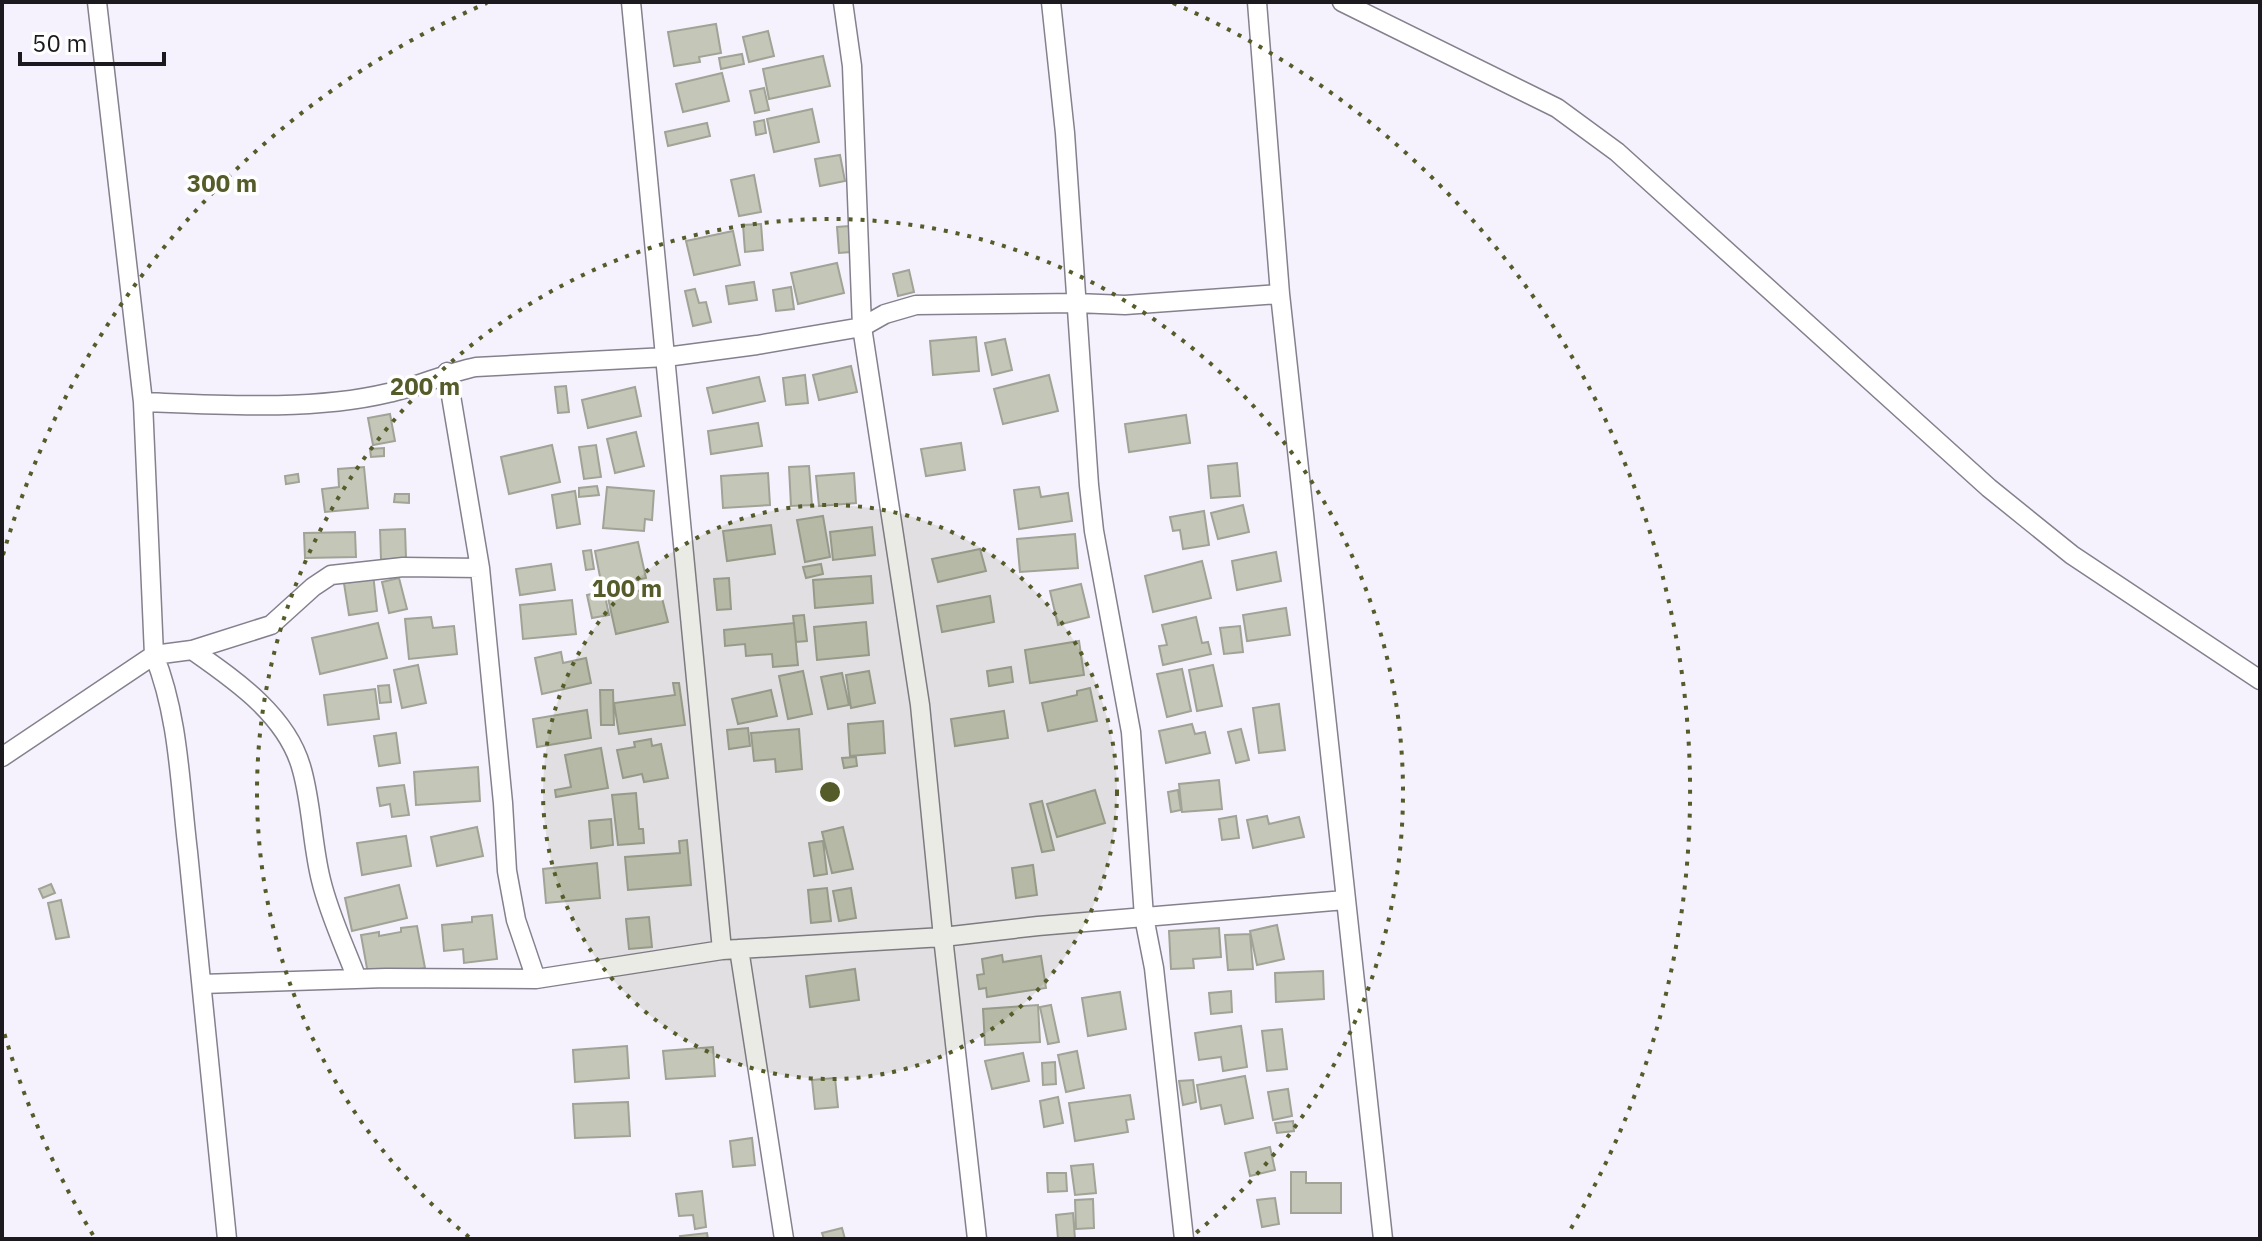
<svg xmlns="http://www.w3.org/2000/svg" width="2262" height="1241" viewBox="0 0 2262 1241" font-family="'IBM Plex Sans',sans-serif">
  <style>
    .building { fill: #c4c6b8; stroke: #a0a396; stroke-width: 2 }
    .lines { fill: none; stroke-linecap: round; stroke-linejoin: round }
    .street-casing { stroke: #84808d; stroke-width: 21 }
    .street { stroke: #fff; stroke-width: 18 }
    .ring { fill: none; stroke: #555b29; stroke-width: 4; stroke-dasharray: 4 8 }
    .centre { fill: #555b29; stroke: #fff; stroke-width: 4 }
    .ring-label { font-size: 24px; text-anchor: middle; font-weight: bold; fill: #555b29; stroke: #fff; stroke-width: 7; stroke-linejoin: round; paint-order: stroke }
  </style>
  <rect width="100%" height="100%" fill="#f6f2fd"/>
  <!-- building -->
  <path class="building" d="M716,24L721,53L699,57L700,62L674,66L668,32Z
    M768,31L774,56L749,62L743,37Z
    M742,54L744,64L721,69L719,58Z
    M823,56L830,86L769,99L763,69Z
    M722,73L729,101L683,112L676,84Z
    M764,88L769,110L755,113L750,91Z
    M812,109L819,142L774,152L767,119Z
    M764,120L766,133L756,135L754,122Z
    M707,123L710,136L668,146L665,132Z
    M840,155L845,181L820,186L815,159Z
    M754,175L761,212L739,216L731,180Z
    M761,224L763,250L745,252L743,225Z
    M849,226L851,252L839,253L837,227Z
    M733,231L740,265L694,275L686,241Z
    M837,263L844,293L798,304L791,273Z
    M909,270L914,292L898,296L893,274Z
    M754,282L757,300L729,304L726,286Z
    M791,287L794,309L776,311L773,290Z
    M695,289L699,303L706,302L711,322L693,326L685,291Z
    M976,337L979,371L933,375L930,341Z
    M1005,339L1012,370L992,375L985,343Z
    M851,366L857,392L819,400L813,375Z
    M805,375L808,403L786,405L783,378Z
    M1049,375L1058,411L1003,424L994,389Z
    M759,377L765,401L713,413L707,388Z
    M566,386L569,412L558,413L555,387Z
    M635,387L641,416L588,428L582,400Z
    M390,414L395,441L373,445L368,418Z
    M1186,415L1190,443L1129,452L1125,424Z
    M758,423L762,446L711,454L708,431Z
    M636,432L644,466L615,473L607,439Z
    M961,443L965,470L926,476L921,449Z
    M552,445L560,482L509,494L501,457Z
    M596,445L601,477L584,479L579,447Z
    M384,448V456L371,457L370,449Z
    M1237,463L1240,496L1211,498L1208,466Z
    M809,466L812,505L791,506L789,467Z
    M364,467L368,508L325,512L322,489L339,487L338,469Z
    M768,473L770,505L723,508L721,476Z
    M854,473L856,503L819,506L816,476Z
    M298,474L299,482L286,484L285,476Z
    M597,486L599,495L579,497V488Z
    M607,487L654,491L652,520L645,519L644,531L603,528Z
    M1039,487L1041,497L1068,493L1072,521L1019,529L1014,490Z
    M575,491L580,524L557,528L552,495Z
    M395,494H409V503L394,502Z
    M1243,505L1249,532L1218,539L1211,513Z
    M1204,511L1209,545L1183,549L1180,530L1173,531L1170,517Z
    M823,516L830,557L805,562L797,520Z
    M771,525L775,554L727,561L723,531Z
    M872,527L875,555L833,560L830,532Z
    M405,529L406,558L381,560L380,530Z
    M355,532L356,557L305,558L304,533Z
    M1075,534L1078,568L1020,572L1017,539Z
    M638,542L646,578L602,587L595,551Z
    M980,549L986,571L938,582L932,559Z
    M591,550L594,569L586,570L583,551Z
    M1276,552L1281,581L1237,590L1232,561Z
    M1202,561L1211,598L1153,612L1145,576Z
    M551,564L555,590L520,595L516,569Z
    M821,564L823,574L806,578L803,567Z
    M373,573L377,611L349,615L343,577Z
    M871,576L873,603L815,608L813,580Z
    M399,578L407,609L389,613L382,582Z
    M729,578L731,609L717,610L714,579Z
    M1081,584L1089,617L1058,625L1050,591Z
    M659,586L668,622L616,634L608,598Z
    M604,591L609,615L592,618L587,595Z
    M990,596L994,622L942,632L937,606Z
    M572,600L576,634L523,639L520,605Z
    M1286,608L1290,635L1247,641L1243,615Z
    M804,615L807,641L796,642L793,616Z
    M431,617L433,628L454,626L457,654L409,659L405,619Z
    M1196,617L1202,643L1208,642L1211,654L1163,665L1159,646L1167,645L1162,625Z
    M866,622L869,655L817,660L814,627Z
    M378,623L387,658L320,674L312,638Z
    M794,623L798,665L773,667L772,654L746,656L745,644L725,646L724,630Z
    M1240,626L1243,652L1224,654L1220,628Z
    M1079,641L1084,675L1030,683L1025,650Z
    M561,652L563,663L586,658L591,683L542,694L535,658Z
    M418,665L426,703L402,708L394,670Z
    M1213,665L1222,706L1197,711L1189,670Z
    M1011,667L1013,682L989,686L987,671Z
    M1182,669L1191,711L1167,717L1157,674Z
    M803,671L812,714L788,719L779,676Z
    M869,671L875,703L851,708L846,675Z
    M842,673L849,705L828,709L821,677Z
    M673,683H679L685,725L619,734L614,703L675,695Z
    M389,685L391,702L380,703L378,686Z
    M1090,688L1097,721L1048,731L1042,703L1077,695V691Z
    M375,689L379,719L328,725L324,695Z
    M600,690H613L614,725H601Z
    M771,690L777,716L738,724L732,699Z
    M1279,704L1285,750L1259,753L1253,708Z
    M587,710L591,738L537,747L533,719Z
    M1004,711L1008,738L955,746L951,719Z
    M883,721L885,753L850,756L848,724Z
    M1192,724L1195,734L1205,732L1210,753L1166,763L1159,731Z
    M748,728L750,746L729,749L727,730Z
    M799,729L802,769L776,772L775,759L754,761L751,733Z
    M1241,729L1249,760L1236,763L1228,732Z
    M396,733L400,763L379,766L374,736Z
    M651,739L652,746L661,744L668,778L644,782L642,774L623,778L617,750L635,747L634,742Z
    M601,748L608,788L556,797L555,790L571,787L565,755Z
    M856,757L857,766L844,768L842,758Z
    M478,767L480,801L416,805L414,772Z
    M1219,780L1222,809L1182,812L1179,784Z
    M404,785L409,815L392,817L390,804L380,806L377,788Z
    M1095,790L1105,823L1057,837L1047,804Z
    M1178,790L1181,810L1171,812L1168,792Z
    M636,793L639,829H643L644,843L618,845L612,795Z
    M1042,801L1054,850L1042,852L1030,804Z
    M1236,816L1239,838L1222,840L1219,819Z
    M1267,816L1269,824L1299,817L1304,837L1253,848L1247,820Z
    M611,819L613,845L591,848L589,821Z
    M477,827L483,856L437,866L431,837Z
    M843,827L853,869L832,873L822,832Z
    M406,836L411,866L362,875L357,843Z
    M687,840L691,885L628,890L625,857L680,853L679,841Z
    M823,841L827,874L814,876L809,843Z
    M597,863L600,898L546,903L543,869Z
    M1033,865L1037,895L1016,898L1012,868Z
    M51,884L55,893L43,898L39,889Z
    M399,885L407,918L352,931L345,898Z
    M827,888L831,921L811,923L808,890Z
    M851,888L856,918L839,921L833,891Z
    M61,900L69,937L56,939L48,903Z
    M492,915L497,959L464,963L463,949L444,951L442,925L472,922V917Z
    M649,917L652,947L629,949L626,919Z
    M1277,925L1284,959L1257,965L1250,931Z
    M417,926L425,968L380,976L368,974L361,935L379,932V936L401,932V928Z
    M1219,928L1221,957L1193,959L1194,968L1171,969L1169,931Z
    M1250,934L1253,969L1228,970L1225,935Z
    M1002,955L1003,962L1041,956L1046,988L987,997L986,988L979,989L977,975L984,974L982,959Z
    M855,969L859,1000L810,1007L806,976Z
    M1323,971L1324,999L1276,1002L1275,973Z
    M1231,991L1232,1012L1211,1014L1209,993Z
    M1120,992L1126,1029L1088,1036L1082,998Z
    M1038,1005L1040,1042L985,1045L983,1009Z
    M1051,1005L1059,1042L1048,1044L1040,1007Z
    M1241,1026L1247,1067L1223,1071L1221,1057L1199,1060L1195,1033Z
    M1282,1029L1287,1069L1267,1071L1262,1031Z
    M627,1046L629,1078L575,1082L573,1050Z
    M713,1047L715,1076L666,1079L663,1051Z
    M1077,1051L1084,1088L1066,1092L1058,1055Z
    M1023,1053L1029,1081L992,1089L985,1061Z
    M1055,1062L1056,1084L1043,1085L1042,1063Z
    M1245,1076L1253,1118L1225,1124L1221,1105L1201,1109L1197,1085Z
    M835,1078L838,1107L815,1109L812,1080Z
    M1193,1080L1196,1102L1183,1105L1179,1081Z
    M1288,1089L1292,1116L1273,1120L1268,1092Z
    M1130,1095L1134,1119L1126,1120L1128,1132L1075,1141L1069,1103Z
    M1058,1097L1063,1123L1044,1127L1040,1101Z
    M628,1102L630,1136L575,1138L573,1104Z
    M1293,1121L1294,1131L1277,1133L1275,1123Z
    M752,1138L755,1165L733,1167L730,1141Z
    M1270,1147L1275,1170L1250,1176L1245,1153Z
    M1093,1164L1096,1193L1075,1195L1071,1166Z
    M1291,1172H1306V1183H1341V1213H1291Z
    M1047,1173H1066L1067,1191L1048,1192Z
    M702,1191L706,1227L695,1229L693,1215L679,1216L676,1194Z
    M1275,1198L1279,1224L1262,1227L1257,1200Z
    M1093,1199L1094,1228L1076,1229L1075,1200Z
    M1073,1213L1075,1239H1058L1056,1215Z
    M842,1228L845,1239H824L822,1233Z
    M707,1233L708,1239H681L680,1236Z"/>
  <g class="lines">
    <!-- street casing -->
    <g class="street-casing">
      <path id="street" d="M97,2L143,402L154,655C179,716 180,787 188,852C202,981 215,1110 227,1239
        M631,2L722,950
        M843,2L852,66L862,327L920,705L943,937L1038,926L1345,900
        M1051,2L1065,133L1089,485L1094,531L1131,732L1144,917L1154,968L1184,1239
        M1342,2L1557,108L1617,152L1989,488L2072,555L2260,680
        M1280,294L1383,1239
        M143,402C220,405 313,411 388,393C418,387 445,373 476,367L666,357L757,345L862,327L885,314L916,305L1076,303L1125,305L1280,294L1257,2
        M192,650C235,680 288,716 302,770C312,806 312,844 321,880C329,914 345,947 357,979
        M2,757L154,655L192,650L271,625L313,587L331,575L403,567L480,568
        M739,949L784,1239
        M536,979L722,950L943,937L977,1239
        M202,984L386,978L536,979L516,920L507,871L503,803L480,568L447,372"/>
    </g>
    <!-- street -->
    <use href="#street" class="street"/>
  </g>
  <!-- distance rings -->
  <circle cx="830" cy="792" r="287" fill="#555b29" fill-opacity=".12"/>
  <g class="ring">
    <circle cx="830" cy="792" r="287"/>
    <path d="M469 1237A573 573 0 1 1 1191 1237"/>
    <path d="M93 1235A860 860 0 0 1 3 1029M3 555A860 860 0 0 1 487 3M1173 3A860 860 0 0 1 1567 1235"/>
  </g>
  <circle cx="830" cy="792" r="12" class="centre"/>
  <g class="ring-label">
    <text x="222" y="192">300 m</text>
    <text x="425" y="395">200 m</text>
    <text x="627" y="597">100 m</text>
  </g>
  <!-- border -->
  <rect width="2262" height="1241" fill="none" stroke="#1c1a1f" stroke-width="8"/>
  <!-- scale -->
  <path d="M20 52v12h144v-12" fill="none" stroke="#1c1a1f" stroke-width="4"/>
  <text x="32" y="52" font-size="24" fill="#1c1a1f" stroke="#ffffff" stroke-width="6" paint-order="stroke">50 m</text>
</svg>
